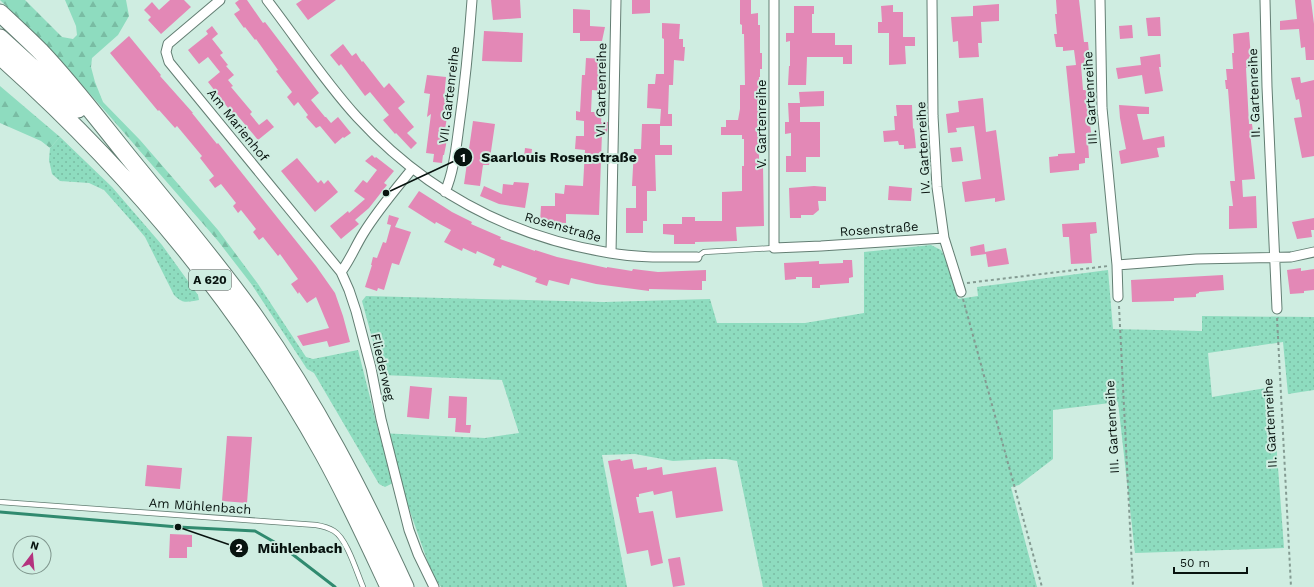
<svg xmlns="http://www.w3.org/2000/svg" width="1314" height="587" viewBox="0 0 1314 587" font-family="'Work Sans',sans-serif">
  <style>
    .grass { fill: url(#grass-dots) }
    .forest { fill: url(#forest-firs) }
    .lines { fill: none; stroke-linecap: round; stroke-linejoin: round }
    .stream { stroke: #308a6f; stroke-width: 3 }
    .building { fill: #e388b6 }
    .service-casing { stroke: #637e73; stroke-width: 6 }
    .minor-casing { stroke: #637e73; stroke-width: 11 }
    .motorway-casing { stroke: #637e73; stroke-width: 19 }
    .path { stroke: #849b92; stroke-width: 2; stroke-dasharray: 3 3; stroke-linecap: butt }
    .service { stroke: #fff; stroke-width: 4.5 }
    .minor { stroke: #fff; stroke-width: 9 }
    .motorway { stroke: #fff; stroke-width: 17 }
    .labels { text-anchor: middle; dominant-baseline: central; stroke-width: 4; stroke-linejoin: round; paint-order: stroke }
    .shield { fill: #cfede1; stroke: #44544e; stroke-width: 1 }
    .shield-label { font-size: 12px; font-weight: bold; fill: #08130f }
    .street-label { font-size: 13px; fill: #08130f; stroke: #cfede1 }
    .leader { fill: none; stroke: #08130f; stroke-width: 1.5 }
    .callout-dot { fill: #08130f; stroke: #cfede1; stroke-width: 1.5 }
    .mark-label { font-size: 12px; text-anchor: middle; font-weight: bold; fill: #fff }
    .callout-label { font-size: 14px; text-anchor: middle; font-weight: bold; fill: #08130f; stroke: #cfede1; stroke-width: 4; stroke-linejoin: round; paint-order: stroke }
  </style>
  <defs>
    <pattern id="grass-dots" width="8" height="8" patternUnits="userSpaceOnUse"><rect width="8" height="8" fill="#8edcbf"/><path d="M2 2h.1M6 6h.1" fill="none" stroke="#79bca3" stroke-width="1.8" stroke-linecap="round"/></pattern>
    <pattern id="forest-firs" width="22" height="20" patternUnits="userSpaceOnUse"><rect width="22" height="20" fill="#8edcbf"/><path d="M5 1l3.5 6h-7zM16 11l3.5 6h-7z" fill="#79bca3"/></pattern>
  </defs>
  <rect width="100%" height="100%" fill="#cfede1"/>
  <!-- grass -->
  <path class="grass" d="M60,137L112,187L162,245L198,295L199,300C186,302 183,304 174,295L145,237L135,225L104,190L89,183L60,181L52,174L49,160L50,148Z
    M931,245L941,250L945,257L958,299L978,296L977,287L1108,270L1113,329L1202,331V316L1314,317V390L1288,394L1283,342L1208,353L1212,397L1272,387L1284,548L1135,553L1118,402L1053,410V459L1019,485L1011,487L1037,587H763L737,461L726,459H709L673,461L635,454L602,455L627,587H441L432,574L400,483L391,484L385,487L379,484L314,373L307,369L252,285L258,284L306,357L313,359L358,350L379,433L485,438L519,433L502,380L382,375L362,301L366,296L604,302L710,299L717,323H805L864,313V252Z"/>
  <!-- forest -->
  <path class="forest" d="M0,0H25L62,37L73,39L77,35L76,26L65,0H126L129,16L118,35L92,58L91,67L95,82L103,102L140,140L218,230L258,284L252,285L218,241L106,112L46,45Z
    M0,86L60,137L50,148L41,141L0,123Z"/>
  <g class="lines">
    <!-- stream -->
    <path class="stream" d="M0,512L178,527L255,531L283,547L335,587"/>
  </g>
  <!-- building -->
  <path class="building" d="M170,0H184L191,7L161,34L148,20L151,17L144,10L152,2L159,10Z
    M239,0H247L263,23L265,22L319,93L311,100L325,117H326L331,123L338,117L351,133L344,138L343,137L335,144L320,126L316,128L306,117L308,115L298,102L294,106L287,97L292,92L276,71L278,70L256,39L255,40L245,27L244,28L234,14L240,10L235,3Z
    M302,0H336L308,20L296,4Z
    M491,0H520L521,18L493,20Z
    M632,0H650V13L632,14Z
    M740,0H751V14L758,13V25H760V53H762V69H760V77H759V111H761V121H759V166H763L764,226L736,227L737,241L695,242V244H674V235L663,234V224H682V217H695V221H722V192L742,191V166H744V139H742V135H721V127H726V120H738L740,109V85H745L744,34H742V25L740,24Z
    M1056,0H1079L1084,42H1088L1089,53H1087L1088,64L1081,65L1083,90H1086L1092,141L1088,142L1089,158H1085V163L1079,164V170L1050,173L1049,157L1058,156V154L1075,153L1066,66L1076,65L1074,50L1063,51V47H1056L1054,34H1057L1055,14H1057Z
    M1295,0H1311L1314,24V60H1306L1305,47L1301,48L1299,29L1280,30V21L1297,19Z
    M999,4V21L981,22L982,43H978L979,57L959,58L958,41L953,42L951,17L973,16V6Z
    M893,5V12H903V37H915V46H905L906,64L889,65V33H878V22H882L881,6Z
    M794,6H814V14H812V33H835V45H852V64H843V57H807L806,85H788L789,66H790V41L786,42V33H794Z
    M573,9L590,10V26L605,27L602,41H580V33H573Z
    M1160,17L1161,36H1148L1146,18Z
    M662,23L680,24L679,39H683V47H685L684,61L674,60L673,85H669L668,114H672V126H660V145H672V155H655L656,191H647V221H643V233H626V208H636V186H632L634,149H641L642,124H660L661,109L647,108L648,84H655L656,74H664V39L662,38Z
    M1132,25L1133,38L1120,39L1119,26Z
    M212,26L218,34L212,39L223,53L220,55L228,65L226,66L234,75L228,80L233,86L231,87L252,112L250,114L259,125L267,119L274,127L258,140L237,115L235,117L208,82L220,72L208,57L199,64L188,50L208,34L206,31Z
    M484,31L523,33L522,62L482,61Z
    M1249,32L1251,58L1247,59L1248,67L1246,68L1249,124H1252L1253,132H1250L1255,179L1242,180L1243,197L1256,196L1257,228L1229,229V206H1233L1230,181H1235L1228,89H1226L1225,80H1227L1226,69H1233L1232,53H1234L1233,34Z
    M129,36L161,75L160,76L193,113H192L217,144L218,143L316,266L335,293L343,316L350,342L329,347L327,341L303,346L297,336L329,328L316,297L307,303L299,292L298,294L291,284L298,279L280,254L278,256L263,237L259,240L253,232L256,229L241,210L238,213L233,206L236,203L221,184L215,188L209,180L214,176L200,158L202,156L177,126L175,128L159,110L158,111L110,53Z
    M343,44L352,56L356,53L362,62L363,61L384,88L389,83L405,102L398,108L414,127L407,133L417,143L411,149L396,133L395,134L383,120L389,115L370,92L365,96L341,64L339,66L330,55Z
    M1160,54L1161,67H1159L1163,91L1145,94L1142,75L1118,79L1116,68L1141,65L1140,57Z
    M586,58L605,59L603,91L592,90L591,112H602L601,122H608L607,133H602L599,215L566,214V223L540,222L541,206H555V193L564,194L565,185L583,186L585,150L575,149L576,136H584V121L576,120V111L580,112L582,75H585Z
    M427,75L446,77L444,99L450,100L444,135H447L446,145L444,155H443L442,163L433,162L434,154L426,153L431,114L427,117L430,94L424,93Z
    M1300,77L1301,83L1314,80V156L1302,158L1294,118L1302,117L1299,99L1296,100L1291,78Z
    M824,91V106L800,107V122H820V157H806V172H786V156H791V133L785,134V122H789L788,103H800L799,92Z
    M983,98L986,132L996,130L1005,200L995,202V198L965,202L962,182L981,179L974,126L956,128L957,132L948,133L946,114L959,112L958,101Z
    M896,105H912L913,129L914,128L916,148L904,149V145H899L898,141L884,142L883,131L895,130L894,116H897Z
    M1119,105L1149,107V114H1137L1143,140L1164,136L1165,147L1157,148L1159,157L1121,164L1119,151L1126,149L1120,118Z
    M473,121L495,124L489,165H483L480,186L464,184Z
    M961,147L963,161L952,162L950,148Z
    M525,148L532,149L531,158L524,157Z
    M372,155L375,158L376,157L394,171L384,183L387,185L369,208L355,220L359,224L341,239L330,226L348,211L349,213L365,199L354,191L363,180L367,183L377,170L365,161Z
    M297,158L318,183L321,180L324,184L328,180L338,192L315,212L281,171Z
    M514,182L529,183L525,208L499,204L480,196L484,186L502,194L503,184L513,185Z
    M814,186L826,187V201H818L819,210L813,215H801V218H790L789,188Z
    M889,186L912,188L911,201L888,200Z
    M419,191L452,212L472,222L471,224L501,237L500,239L535,251V250L557,257L607,268V267L632,271L633,269L658,272L706,270V281H702V290H693L649,289V291L596,284L571,278L569,285L549,280L547,286L535,282L537,278L502,265L501,268L493,265L495,259L477,251L476,254L463,248L462,251L444,242L451,230L436,222L435,224L408,207Z
    M389,215L399,218L395,227L411,232L399,265L392,263L384,290L378,288L377,291L365,287L372,265H371L373,257L377,258L383,242L386,243L391,225L387,224Z
    M1314,218V230H1311L1312,237L1297,239L1292,222Z
    M1096,222L1097,233L1090,234L1092,263L1071,264L1069,237H1063L1062,224Z
    M984,244L985,252L1006,248L1009,264L988,267L986,254L971,256L970,247Z
    M843,260H852L853,277L849,278V283L820,285V288H812V277H796V279L785,280L784,263L819,261V264L843,263Z
    M1301,268V271L1314,269V290L1304,291V293L1290,294L1287,270Z
    M1223,275L1224,290L1199,292V293L1196,294V297L1174,298V301L1132,302L1131,280Z
    M410,386L432,388L429,419L407,417Z
    M449,396L467,397L466,425H471L470,433L455,432L456,418H448Z
    M227,436L252,437L247,503L222,501Z
    M620,459L621,461L632,459L634,469L647,467V470L662,467L663,475L716,467L723,511L676,518L672,491L654,495L653,491L639,494V497H636L639,513L653,511L663,563L651,566L648,550L627,554L608,461Z
    M147,465L182,468L180,489L145,486Z
    M170,534L192,535V547H187V558H169Z
    M680,557L685,585L673,587L668,559Z"/>
  <g class="lines">
    <!-- service casing -->
    <g class="service-casing">
      <path id="service" d="M697,257L704,252L774,248
        M0,502L316,525C322,526 329,528 334,531C347,539 357,573 363,587"/>
    </g>
    <!-- minor casing -->
    <g class="minor-casing">
      <path id="minor" d="M220,0L168,44L166,52L169,62L341,272L349,290L356,311L371,368L381,419L409,530L418,554L434,587
        M267,0C297,39 324,81 357,117C425,191 511,237 610,253C639,258 668,257 697,257
        M774,0V248L821,246L944,238
        M932,0L933,116L937,187L944,238L961,292
        M1100,0L1102,108L1117,265L1118,297
        M1265,0L1267,87L1277,309
        M445,192C454,171 456,148 459,126C465,84 469,42 472,0
        M611,253L616,0
        M1117,265L1196,259L1291,257L1314,252
        M341,272C350,260 355,247 363,234C377,211 395,190 412,169"/>
    </g>
    <!-- motorway casing -->
    <g class="motorway-casing">
      <path id="motorway" d="M0,13C14,26 28,39 41,52C76,89 106,130 139,170C178,218 219,266 255,317C315,402 362,493 405,587
        M0,38L78,109
        M0,56C128,170 239,302 323,453C347,496 368,542 389,587"/>
    </g>
    <!-- path -->
    <path class="path" d="M967,283L1108,266
      M963,299L1042,587
      M1119,306L1133,587
      M1277,318L1291,587"/>
    <!-- service -->
    <use href="#service" class="service"/>
    <!-- minor -->
    <use href="#minor" class="minor"/>
    <!-- motorway -->
    <use href="#motorway" class="motorway"/>
  </g>
  <g class="labels">
    <!-- shield labels -->
    <rect class="shield" x="189" y="270" width="42" height="20" rx="3"/>
    <g class="shield-label">
      <text x="210" y="280">A 620</text>
    </g>
    <!-- street labels -->
    <g class="street-label">
      <text transform="translate(601 90) rotate(-89)">VI. Gartenreihe</text>
      <text transform="translate(1254 93) rotate(-92)">II. Gartenreihe</text>
      <text transform="translate(449 95) rotate(-83)">VII. Gartenreihe</text>
      <text transform="translate(1090 98) rotate(-93)">III. Gartenreihe</text>
      <text transform="translate(761 124) rotate(-90)">V. Gartenreihe</text>
      <text transform="translate(238 125) rotate(51)">Am Marienhof</text>
      <text transform="translate(923 148) rotate(-93)">IV. Gartenreihe</text>
      <text transform="translate(563 227) rotate(16)">Rosenstraße</text>
      <text transform="translate(879 229) rotate(-4)">Rosenstraße</text>
      <text transform="translate(383 367) rotate(77)">Fliederweg</text>
      <text transform="translate(1270 423) rotate(-93)">II. Gartenreihe</text>
      <text transform="translate(1112 427) rotate(-93)">III. Gartenreihe</text>
      <text transform="translate(200 506) rotate(4)">Am Mühlenbach</text>
    </g>
  </g>
  <!-- callouts -->
  <path class="leader" d="M386 193L463 157M178 527L239 548"/>
  <g class="callout-dot">
    <circle cx="386" cy="193" r="4"/>
    <circle cx="178" cy="527" r="4"/>
    <circle cx="463" cy="157" r="10"/>
    <circle cx="239" cy="548" r="10"/>
  </g>
  <g class="mark-label">
    <text x="463" y="162">1</text>
    <text x="239" y="552">2</text>
  </g>
  <g class="callout-label">
    <text x="559" y="162">Saarlouis Rosenstraße</text>
    <text x="300" y="553">Mühlenbach</text>
  </g>
  <!-- north arrow -->
  <g transform="translate(32 555) rotate(16)"><circle r="19" fill="#cfede1" stroke="#7f968d"/>
  <path d="M0-3L7 15L0 10L-7 15Z" fill="#b4337e"/>
  <text y="-6" font-size="11" font-weight="bold" text-anchor="middle" fill="#08130f">N</text>
  </g>
  <!-- scale -->
  <path d="M1174 567v6h73v-6" fill="none" stroke="#08130f" stroke-width="2"/>
  <text x="1180" y="567" font-size="12" fill="#08130f" stroke="#cfede1" stroke-width="3" paint-order="stroke">50 m</text>
</svg>
